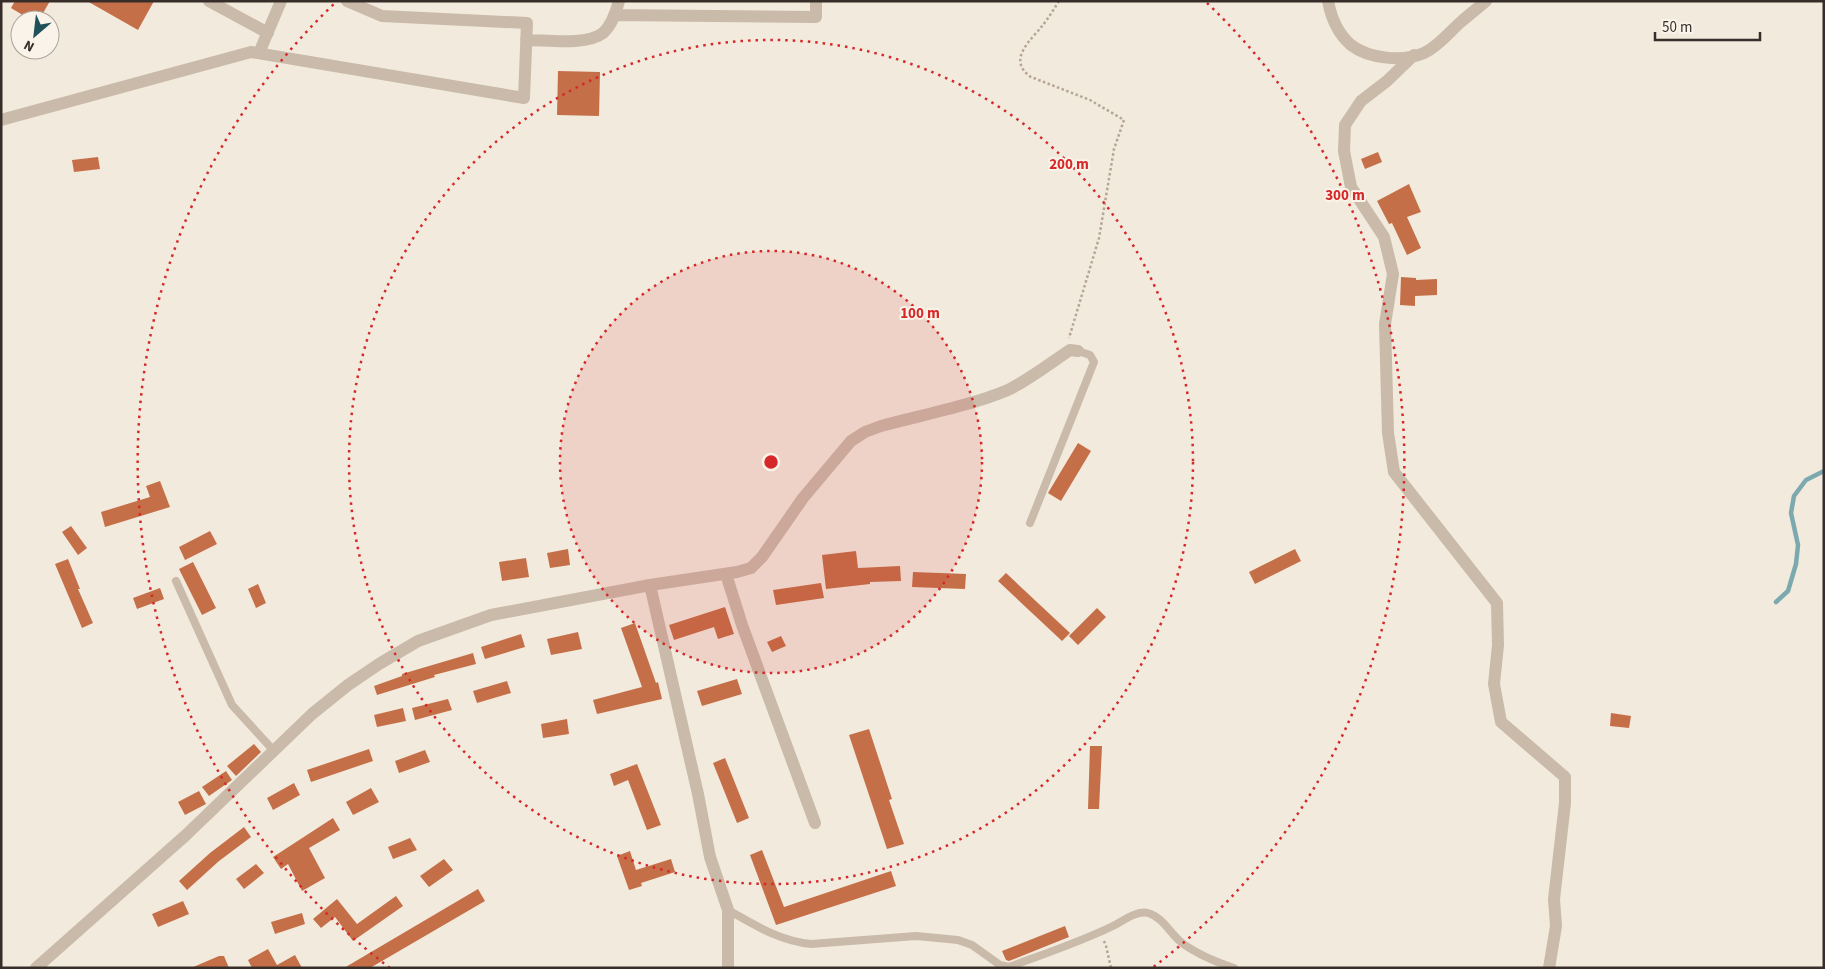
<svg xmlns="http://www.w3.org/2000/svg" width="1825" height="969" viewBox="0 0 1825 969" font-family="'Source Sans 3',sans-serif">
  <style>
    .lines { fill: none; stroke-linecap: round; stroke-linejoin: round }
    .stream { stroke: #7ca9af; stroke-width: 4.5 }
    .building { fill: #c56f48 }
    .path { stroke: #b6a593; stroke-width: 2.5; stroke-dasharray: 2.5 2.5; stroke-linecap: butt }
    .service { stroke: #cabaa9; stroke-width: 8 }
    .minor { stroke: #cabaa9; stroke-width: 12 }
    .ring { fill: none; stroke: #d62828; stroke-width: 2.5; stroke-dasharray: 2.5 5 }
    .centre { fill: #d62828; stroke: #faf3e9; stroke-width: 2.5 }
    .ring-label { font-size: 15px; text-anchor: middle; font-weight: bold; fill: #d62828; stroke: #faf3e9; stroke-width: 4; stroke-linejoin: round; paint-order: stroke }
  </style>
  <rect width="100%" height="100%" fill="#f2eadd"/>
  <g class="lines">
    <!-- stream -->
    <path class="stream" d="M1776,602L1788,591L1796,564L1798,545L1791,513L1794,496L1806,480L1824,471"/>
  </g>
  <!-- building -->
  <path class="building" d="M15,1H50L39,20H31L11,8Z
    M87,1H154L138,30Z
    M558,71L600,72L599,116L557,115Z
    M1378,152L1382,162L1365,169L1361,159Z
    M98,157L100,169L74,172L72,160Z
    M1409,184L1421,212L1407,217L1421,248L1407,255L1392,223L1389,224L1377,201Z
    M1401,277L1416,278V280L1437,279V295L1415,296V306L1400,305Z
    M1078,443L1091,451L1061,501L1048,493Z
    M160,481L170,507L105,527L101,512L150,497L146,486Z
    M71,526L87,548L78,555L62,532Z
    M210,531L217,544L185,560L179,547Z
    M568,549L570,565L550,568L547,553Z
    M1295,549L1301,561L1255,584L1249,572Z
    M856,551L858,568L900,566L901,581L870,582V584L826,589L822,555Z
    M526,558L529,577L502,581L499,562Z
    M68,559L80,589H78L93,623L82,628L55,564Z
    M193,562L216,608L202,615L179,569Z
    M913,572L966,574L965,589L912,587Z
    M1006,573L1070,633L1062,641L998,581Z
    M821,583L824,598L776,605L773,590Z
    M258,584L266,603L256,608L248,589Z
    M160,588L164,599L137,609L133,598Z
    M725,607L734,634L718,639L714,627L674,640L669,625Z
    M1097,608L1106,617L1078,645L1069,636Z
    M635,623L656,683L658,682L662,699L597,714L593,700L642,687L621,628Z
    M578,632L582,649L551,655L547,639Z
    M521,634L525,647L485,659L481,647Z
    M781,636L786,646L772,652L767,642Z
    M473,653L476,664L434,675L435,677L377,695L374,686L402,676V674Z
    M737,679L742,694L702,706L697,691Z
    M507,681L511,693L477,703L473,691Z
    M448,699L452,710L415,720L412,708Z
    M403,708L406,721L377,727L374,715Z
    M1611,713L1631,716L1629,728L1610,726Z
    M567,719L569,734L543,738L541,724Z
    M869,729L892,799L889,800L904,844L887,849L849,735Z
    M254,744L261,752L236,776L227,766Z
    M1090,746H1102L1099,809H1088Z
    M369,749L373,761L311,782L307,770Z
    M425,750L430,762L399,773L395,761Z
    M725,758L749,818L737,823L713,763Z
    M637,764L661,825L647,830L628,780L614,786L610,774Z
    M226,771L232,780L209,796L202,787Z
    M294,783L300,795L273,810L267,798Z
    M371,788L379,802L353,815L346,802Z
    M199,791L206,804L185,815L178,802Z
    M333,818L340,830L309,848L325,878L302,891L288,864L281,869L273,857Z
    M244,827L251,837L219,861L187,890L179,881L210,853Z
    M410,838L417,850L393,859L388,847Z
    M762,850L784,907L891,871L896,886L776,925L750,855Z
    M630,851L636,870L671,859L675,872L641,883L642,886L629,890L617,856Z
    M444,859L453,870L429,887L420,876Z
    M256,864L264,873L244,889L236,879Z
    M478,889L485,901L370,968H344Z
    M396,896L403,906L353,941L335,917L321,928L313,919L337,899L357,924Z
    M183,901L189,914L158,927L152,914Z
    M302,913L305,924L275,934L271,922Z
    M1065,926L1069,937L1009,961L1006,960L1002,951Z
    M268,949L277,965L295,955L302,968H252L248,960Z
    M219,956H224L229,968H191Z"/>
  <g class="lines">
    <!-- path -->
    <path class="path" d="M1059,1C1054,9 1049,17 1043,25C1031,40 1006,60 1031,77L1090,100L1124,120L1114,149L1099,238L1069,338
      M1104,941L1106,946L1111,968"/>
    <!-- service -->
    <path class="service" d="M1030,523L1094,362L1090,355L1078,351
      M176,581L232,705L274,751
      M728,910C755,925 779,941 811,944L916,936L958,940L972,945L1000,965L1009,967C1044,954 1080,942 1113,926C1123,921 1137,910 1148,913C1163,917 1171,935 1182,943C1198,955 1216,962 1234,968"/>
    <!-- minor -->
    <path class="minor" d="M209,1L268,33
      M1328,1C1331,17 1338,34 1351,45C1369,59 1403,62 1424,53C1439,46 1450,31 1462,21C1470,14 1478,8 1486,1
      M614,15L816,17V1
      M526,40C547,40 586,46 603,33C612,25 616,12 619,1
      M259,53L281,1
      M1414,55L1387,81L1361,101L1345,125L1344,151L1351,187L1384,237L1393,274L1385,324L1388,433L1394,472L1497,603L1498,645L1494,684L1501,722L1565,777V803L1554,899L1556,926L1549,968
      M1,120L251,52L524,98L527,23L382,16L347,1
      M726,574L742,625L815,823
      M650,585L698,794L710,857L728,910V968
      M36,968L186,835L312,714L348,685L379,664L418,641L491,615L650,585L737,572L751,568L762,557L803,498L851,441L865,432L881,426C921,415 970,406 1008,390C1030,379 1049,364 1070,350L1078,351"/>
  </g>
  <!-- distance rings -->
  <circle cx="771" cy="462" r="211" fill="#d62828" fill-opacity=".12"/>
  <g class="ring">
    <circle cx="771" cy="462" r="211"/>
    <circle cx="771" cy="462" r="422"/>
    <path d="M390 968A633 633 0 0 1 335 3M1207 3A633 633 0 0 1 1152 968"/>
  </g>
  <circle cx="771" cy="462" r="8" class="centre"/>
  <g class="ring-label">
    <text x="1069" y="169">200 m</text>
    <text x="1345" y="200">300 m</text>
    <text x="920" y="318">100 m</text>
  </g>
  <!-- border -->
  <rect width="1825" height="969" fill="none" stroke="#372e29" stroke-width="5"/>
  <!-- north arrow -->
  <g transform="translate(35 35) rotate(208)"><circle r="24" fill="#faf3e9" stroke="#aca49c"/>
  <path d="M0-4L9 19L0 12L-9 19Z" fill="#1e5159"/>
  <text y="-8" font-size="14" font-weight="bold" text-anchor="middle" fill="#372e29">N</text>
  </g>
  <!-- scale -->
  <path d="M1655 32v8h105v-8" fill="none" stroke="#372e29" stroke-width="2.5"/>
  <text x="1662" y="32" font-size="15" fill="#372e29" stroke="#faf3e9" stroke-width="4" paint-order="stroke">50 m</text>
</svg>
